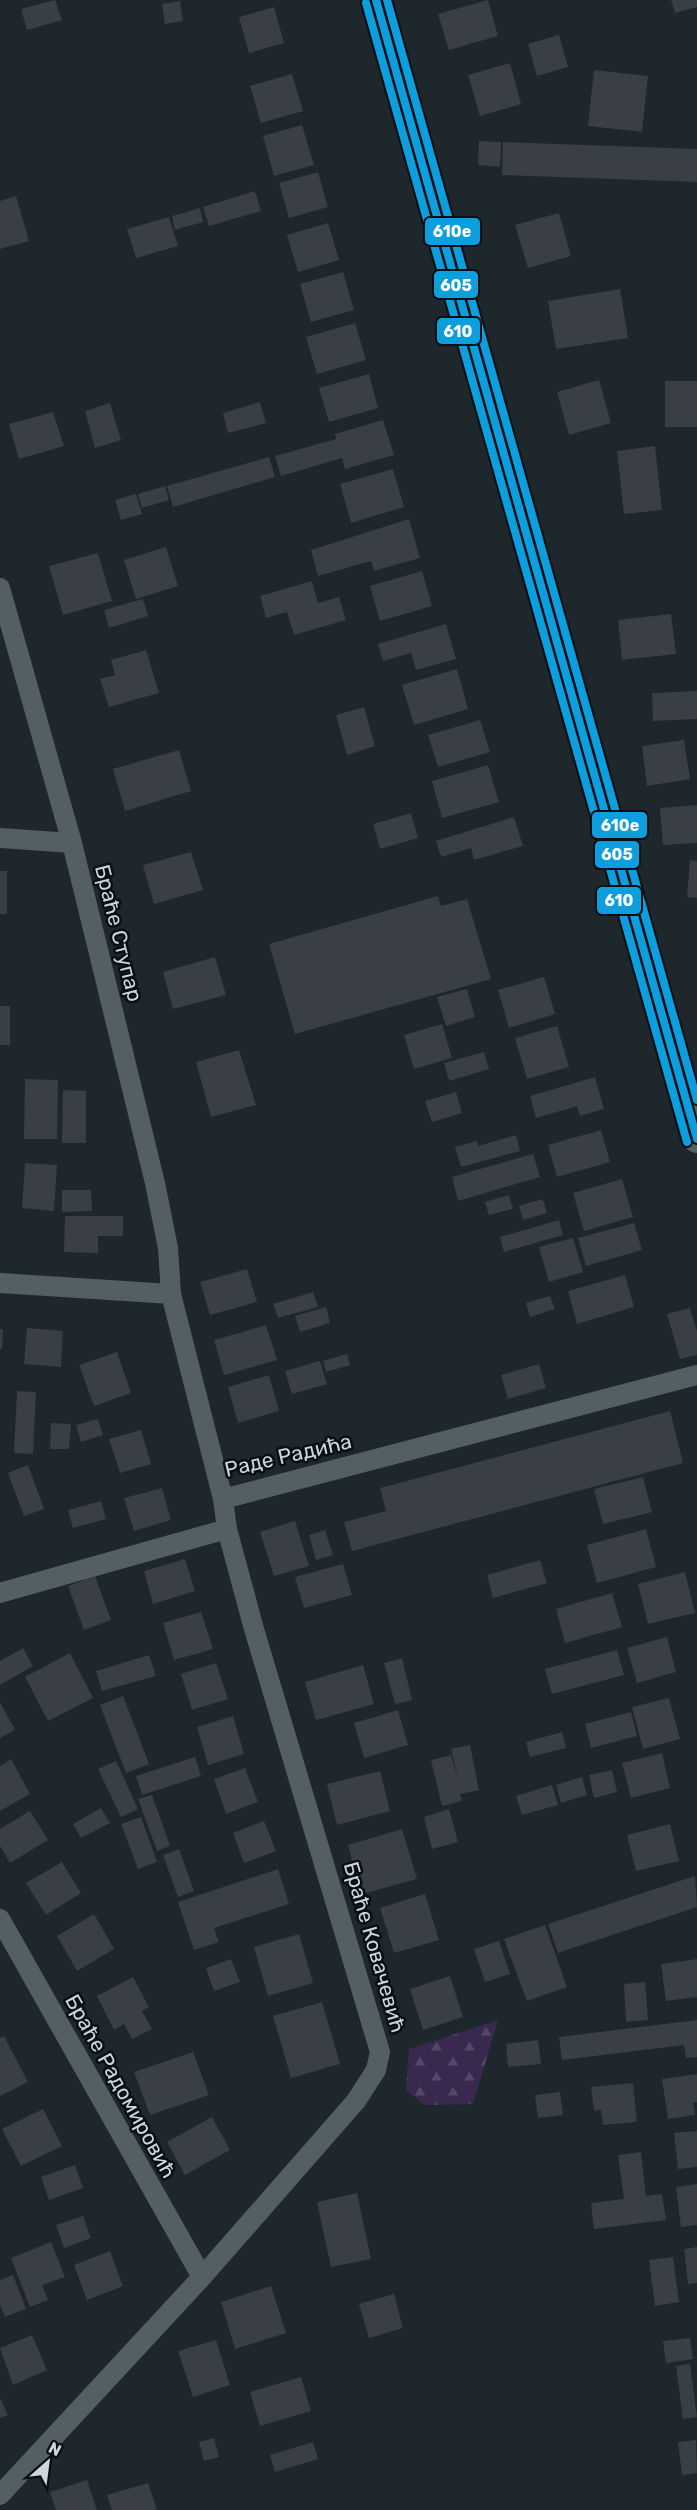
<svg xmlns="http://www.w3.org/2000/svg" width="697" height="2510" viewBox="0 0 697 2510" font-family="Rubik,sans-serif">
  <style>
    .forest { fill: url(#forest-firs) }
    .building { fill: #393f44 }
    .lines { fill: none; stroke-linecap: round; stroke-linejoin: round }
    .street { stroke: #535f62; stroke-width: 20 }
    .secondary { stroke: #546264; stroke-width: 28 }
    .bus-1-casing { stroke: #090f14; stroke-width: 12 }
    .bus-2-casing { stroke: #090f14; stroke-width: 12 }
    .bus-3-casing { stroke: #090f14; stroke-width: 12 }
    .bus-1 { stroke: #0d9ede; stroke-width: 8 }
    .bus-2 { stroke: #0d9ede; stroke-width: 8 }
    .bus-3 { stroke: #0d9ede; stroke-width: 8 }
    .labels { text-anchor: middle; dominant-baseline: central; stroke-width: 5; stroke-linejoin: round; paint-order: stroke }
    .street-label { font-size: 21px; fill: #ccd6dd; stroke: #090f14 }
    .line-badge { stroke: #090f14; stroke-width: 2 }
    .badge-label { font-size: 16px; text-anchor: middle; font-weight: bold; fill: #fff }
  </style>
  <defs>
    <pattern id="forest-firs" width="22" height="20" patternUnits="userSpaceOnUse" patternTransform="scale(1.5)"><rect width="22" height="20" fill="#3a294e"/><path d="M5 1l3.5 6h-7zM16 11l3.5 6h-7z" fill="#554767"/></pattern>
  </defs>
  <rect width="100%" height="100%" fill="#1d272c"/>
  <!-- forest -->
  <path class="forest" d="M498,2020L473,2104L425,2105L406,2090L409,2049Z"/>
  <!-- building -->
  <path class="building" d="M55,0L62,20L27,30L21,9Z
    M488,0L498,36L449,50L438,14Z
    M671,0H697V7L675,13Z
    M180,1L183,21L165,24L162,4Z
    M274,7L284,43L249,53L239,17Z
    M559,35L568,67L537,76L528,44Z
    M510,63L521,104L480,116L468,75Z
    M594,70L648,76L642,132L588,126Z
    M292,74L303,111L261,123L250,86Z
    M302,125L314,165L274,176L263,136Z
    M479,141L501,142L500,167L478,165Z
    M503,142L697,149V182L502,175Z
    M318,172L328,207L289,218L279,183Z
    M255,191L261,211L209,226L203,207Z
    M16,196L29,241L0,249V201Z
    M200,208L203,222L175,230L172,216Z
    M559,213L571,256L528,268L515,225Z
    M169,217L178,246L136,258L127,229Z
    M328,223L339,260L298,272L287,235Z
    M343,272L354,310L311,322L300,284Z
    M620,289L628,338L556,349L548,301Z
    M355,323L366,360L317,374L306,337Z
    M369,374L378,408L329,422L319,388Z
    M599,380L611,423L569,435L557,392Z
    M665,381H697V427H665Z
    M260,402L266,423L228,433L223,413Z
    M110,403L121,440L95,448L85,411Z
    M53,412L64,446L19,459L9,424Z
    M383,420L394,455L345,469L342,458L281,476L275,456L336,439L335,434Z
    M655,446L662,510L624,514L617,451Z
    M269,457L275,477L173,507L167,486Z
    M393,469L404,507L351,523L340,484Z
    M165,486L169,500L142,508L138,494Z
    M136,494L142,514L121,520L115,500Z
    M409,519L420,558L374,571L371,561L318,576L311,550Z
    M166,547L178,586L136,599L124,560Z
    M98,553L112,601L63,615L49,566Z
    M422,571L432,606L380,621L370,586Z
    M312,581L318,603L339,597L346,620L294,635L287,612L266,618L260,596Z
    M143,599L148,616L109,628L104,610Z
    M671,614L676,654L622,660L618,620Z
    M446,624L456,659L416,670L411,653L383,661L378,644Z
    M146,650L159,693L109,707L100,679L115,675L111,660Z
    M457,669L468,709L414,725L402,685Z
    M697,691V719L653,721L652,693Z
    M364,707L375,746L347,755L336,715Z
    M480,720L490,752L438,767L428,735Z
    M684,740L690,779L647,786L642,746Z
    M179,750L191,791L125,811L113,769Z
    M488,765L499,802L442,818L432,781Z
    M697,805V843L663,845L660,808Z
    M411,813L418,838L380,849L373,824Z
    M514,817L523,846L474,860L471,848L441,857L436,841Z
    M191,852L203,890L154,904L143,865Z
    M690,860L697,861V898L687,897Z
    M0,871H7V914H0Z
    M438,896L441,906L467,899L491,979L295,1034L269,944Z
    M215,957L226,995L173,1009L163,972Z
    M544,977L555,1014L509,1028L498,990Z
    M467,989L475,1017L446,1026L437,997Z
    M0,1006H10V1045H0Z
    M442,1024L452,1058L414,1069L404,1035Z
    M557,1026L569,1067L527,1079L515,1038Z
    M239,1050L256,1105L211,1117L196,1062Z
    M484,1052L489,1069L449,1081L444,1063Z
    M595,1077L604,1109L580,1116L577,1106L536,1118L530,1096Z
    M25,1079L58,1080L57,1139H24Z
    M63,1090L86,1091V1143H62Z
    M456,1092L462,1113L432,1122L425,1101Z
    M601,1130L610,1162L557,1177L548,1145Z
    M516,1135L520,1151L461,1167L455,1147L477,1141L478,1146Z
    M533,1154L540,1177L458,1201L452,1177Z
    M25,1163L57,1165L54,1211L22,1208Z
    M622,1179L633,1217L584,1231L573,1193Z
    M62,1190H91L92,1211L62,1212Z
    M509,1195L513,1209L489,1215L485,1202Z
    M543,1199L547,1213L523,1220L519,1206Z
    M65,1216H123V1236H98V1253L64,1252Z
    M559,1220L563,1235L504,1252L500,1237Z
    M634,1223L642,1250L586,1266L578,1238Z
    M573,1238L583,1272L549,1282L539,1247Z
    M247,1269L257,1302L210,1315L200,1282Z
    M625,1275L634,1307L577,1324L568,1291Z
    M313,1292L318,1307L278,1318L273,1304Z
    M550,1296L555,1309L530,1317L526,1303Z
    M326,1307L330,1323L300,1332L295,1316Z
    M690,1308L697,1331V1355L680,1359L667,1314Z
    M266,1325L277,1360L224,1375L214,1340Z
    M27,1328L63,1331L61,1367L24,1364Z
    M0,1329H3L2,1349H0Z
    M117,1352L131,1393L94,1406L79,1365Z
    M347,1354L350,1365L326,1372L323,1361Z
    M320,1361L327,1384L292,1394L285,1371Z
    M539,1364L546,1388L508,1399L501,1375Z
    M269,1375L279,1411L238,1423L228,1387Z
    M17,1391L36,1392L33,1454L14,1453Z
    M670,1411L683,1463L352,1551L344,1522L386,1511L380,1488Z
    M98,1419L103,1435L81,1442L76,1425Z
    M51,1423L71,1424L69,1449H50Z
    M141,1430L151,1464L120,1473L109,1439Z
    M28,1465L44,1509L24,1516L8,1473Z
    M643,1477L652,1512L603,1524L594,1489Z
    M162,1488L171,1520L134,1531L124,1498Z
    M101,1501L106,1519L73,1528L68,1510Z
    M295,1521L309,1566L274,1576L260,1532Z
    M646,1529L656,1567L597,1583L587,1545Z
    M325,1530L333,1555L316,1560L309,1535Z
    M185,1559L195,1591L153,1604L144,1571Z
    M540,1560L547,1583L493,1598L487,1575Z
    M343,1564L352,1595L304,1608L295,1577Z
    M685,1572L695,1613L648,1624L638,1584Z
    M95,1576L111,1620L84,1630L68,1586Z
    M612,1593L622,1627L565,1643L556,1609Z
    M201,1612L213,1649L174,1660L163,1623Z
    M667,1637L676,1672L637,1683L627,1648Z
    M23,1648L33,1666L0,1685V1661Z
    M617,1650L624,1675L552,1694L545,1669Z
    M70,1653L93,1698L48,1721L25,1677Z
    M149,1655L156,1676L102,1691L96,1671Z
    M402,1658L412,1700L395,1704L384,1663Z
    M216,1663L228,1699L192,1710L181,1674Z
    M363,1665L374,1704L316,1720L305,1682Z
    M123,1696L149,1764L126,1773L100,1705Z
    M669,1698L680,1739L643,1749L632,1707Z
    M0,1702L15,1730L0,1738Z
    M398,1710L408,1745L364,1758L354,1723Z
    M631,1712L637,1736L591,1748L585,1724Z
    M233,1716L244,1754L208,1765L197,1727Z
    M562,1732L566,1748L530,1757L526,1742Z
    M470,1745L479,1790L460,1794L462,1801L442,1806L431,1760L451,1755L458,1779L451,1749Z
    M662,1753L670,1788L631,1798L622,1763Z
    M195,1757L201,1776L142,1795L136,1776Z
    M11,1759L30,1794L0,1811V1766Z
    M116,1761L138,1809L121,1817L98,1769Z
    M245,1768L258,1802L226,1814L214,1779Z
    M612,1770L617,1792L594,1798L589,1775Z
    M380,1771L390,1811L337,1825L327,1784Z
    M582,1777L587,1795L561,1803L556,1785Z
    M552,1785L558,1805L522,1815L516,1796Z
    M152,1795L170,1846L157,1851L138,1799Z
    M101,1808L110,1823L81,1838L73,1824Z
    M449,1809L458,1842L432,1849L424,1817Z
    M30,1811L48,1840L10,1863L0,1846V1829Z
    M141,1817L157,1862L138,1869L121,1824Z
    M264,1821L276,1851L244,1863L233,1833Z
    M670,1824L679,1861L636,1871L627,1835Z
    M402,1829L417,1879L362,1894L348,1845Z
    M179,1849L194,1891L178,1897L163,1855Z
    M62,1862L81,1893L46,1915L26,1883Z
    M278,1869L289,1904L214,1928L219,1942L194,1950L178,1902Z
    M695,1876L697,1907L558,1953L548,1924Z
    M425,1894L439,1940L394,1953L380,1908Z
    M94,1914L114,1949L77,1971L57,1936Z
    M545,1925L567,1987L527,2001L504,1939Z
    M299,1934L313,1983L268,1996L254,1947Z
    M499,1941L510,1974L485,1982L474,1949Z
    M231,1959L240,1982L214,1991L206,1968Z
    M697,1959V1997L666,2001L661,1964Z
    M450,1976L463,2017L423,2030L410,1989Z
    M133,1977L149,2007L142,2011L152,2029L132,2039L124,2024L114,2030L97,1996Z
    M645,1982L648,2020L626,2022L624,1984Z
    M322,2002L340,2064L291,2078L273,2016Z
    M697,2020V2057L686,2058L684,2045L562,2060L559,2037Z
    M4,2036L28,2082L0,2096V2038Z
    M538,2040L541,2064L508,2067L506,2044Z
    M193,2052L209,2095L150,2115L134,2072Z
    M697,2074V2102L693,2103L695,2115L668,2119L662,2079Z
    M633,2083L637,2122L603,2125L601,2110L594,2111L591,2087Z
    M560,2092L563,2115L538,2118L535,2095Z
    M43,2109L62,2146L21,2166L2,2129Z
    M212,2117L230,2150L185,2175L167,2142Z
    M697,2131V2167L678,2169L674,2133Z
    M641,2152L646,2196L662,2194L666,2220L594,2229L591,2203L624,2199L618,2155Z
    M75,2165L83,2188L49,2200L41,2177Z
    M697,2184V2225L681,2227L676,2187Z
    M357,2193L371,2259L331,2267L317,2202Z
    M83,2216L91,2238L64,2248L56,2225Z
    M51,2242L65,2277L42,2285L48,2300L30,2307L11,2258Z
    M697,2247V2283L688,2284L684,2249Z
    M110,2251L123,2286L87,2300L74,2265Z
    M673,2257L679,2302L655,2306L649,2260Z
    M13,2275L26,2309L5,2317L0,2305V2280Z
    M271,2286L286,2333L235,2349L221,2302Z
    M394,2294L403,2328L369,2338L359,2304Z
    M32,2335L47,2370L13,2385L0,2348Z
    M690,2338L693,2359L666,2363L663,2341Z
    M216,2340L230,2385L193,2397L178,2351Z
    M690,2364L697,2417L683,2419L676,2366Z
    M301,2377L311,2411L260,2426L250,2392Z
    M0,2398L8,2415L0,2418Z
    M214,2438L219,2457L204,2461L199,2442Z
    M696,2440L697,2473L682,2475L678,2442Z
    M313,2442L318,2459L275,2472L270,2455Z
    M87,2480L97,2510H56L50,2492Z
    M148,2483L157,2510H112L107,2495Z"/>
  <g class="lines">
    <!-- street -->
    <path class="street" d="M0,588L72,843L155,1183L168,1248L171,1294L223,1499L227,1529L254,1629L380,2052L376,2070L356,2101L202,2277L0,2495
      M0,838L72,843
      M0,1283L171,1294
      M223,1499L697,1375
      M0,1593L227,1529
      M0,1919L202,2277"/>
    <!-- secondary -->
    <path class="secondary" d="M376,0L697,1139"/>
    <!-- bus-1 casing -->
    <g class="bus-1-casing">
      <path id="bus-1" d="M376,0L697,1139"/>
    </g>
    <!-- bus-2 casing -->
    <g class="bus-2-casing">
      <path id="bus-2" d="M366,3L687,1142"/>
    </g>
    <!-- bus-3 casing -->
    <g class="bus-3-casing">
      <path id="bus-3" d="M387,0L697,1100"/>
    </g>
    <!-- bus-1 -->
    <use href="#bus-1" class="bus-1"/>
    <!-- bus-2 -->
    <use href="#bus-2" class="bus-2"/>
    <!-- bus-3 -->
    <use href="#bus-3" class="bus-3"/>
  </g>
  <g class="labels">
    <!-- street labels -->
    <g class="street-label">
      <text transform="translate(119 933) rotate(76)">Браће Ступар</text>
      <text transform="translate(288 1455) rotate(-13)">Раде Радића</text>
      <text transform="translate(375 1947) rotate(74)">Браће Ковачевић</text>
      <text transform="translate(121 2086) rotate(61)">Браће Радомировић</text>
    </g>
  </g>
  <g class="line-badge">
    <rect x="424" y="217" width="57" height="29" rx="6" fill="#0d9ede"/>
    <rect x="433" y="270" width="46" height="29" rx="6" fill="#0d9ede"/>
    <rect x="436" y="317" width="45" height="28" rx="6" fill="#0d9ede"/>
    <rect x="591" y="811" width="57" height="28" rx="6" fill="#0d9ede"/>
    <rect x="594" y="840" width="46" height="29" rx="6" fill="#0d9ede"/>
    <rect x="596" y="886" width="46" height="29" rx="6" fill="#0d9ede"/>
  </g>
  <g class="badge-label">
    <text x="452" y="237">610e</text>
    <text x="456" y="291">605</text>
    <text x="458" y="337">610</text>
    <text x="620" y="831">610e</text>
    <text x="617" y="860">605</text>
    <text x="619" y="906">610</text>
  </g>
  <!-- north arrow -->
  <g transform="translate(48 2462) rotate(28)" stroke="#090f14" stroke-width="4.5" paint-order="stroke">
  <path d="M0-4.5L10 22L0 15L-10 22Z" fill="#ccd6dd"/>
  <text y="-9" font-size="16" font-weight="bold" text-anchor="middle" fill="#ccd6dd">N</text>
  </g>
</svg>
